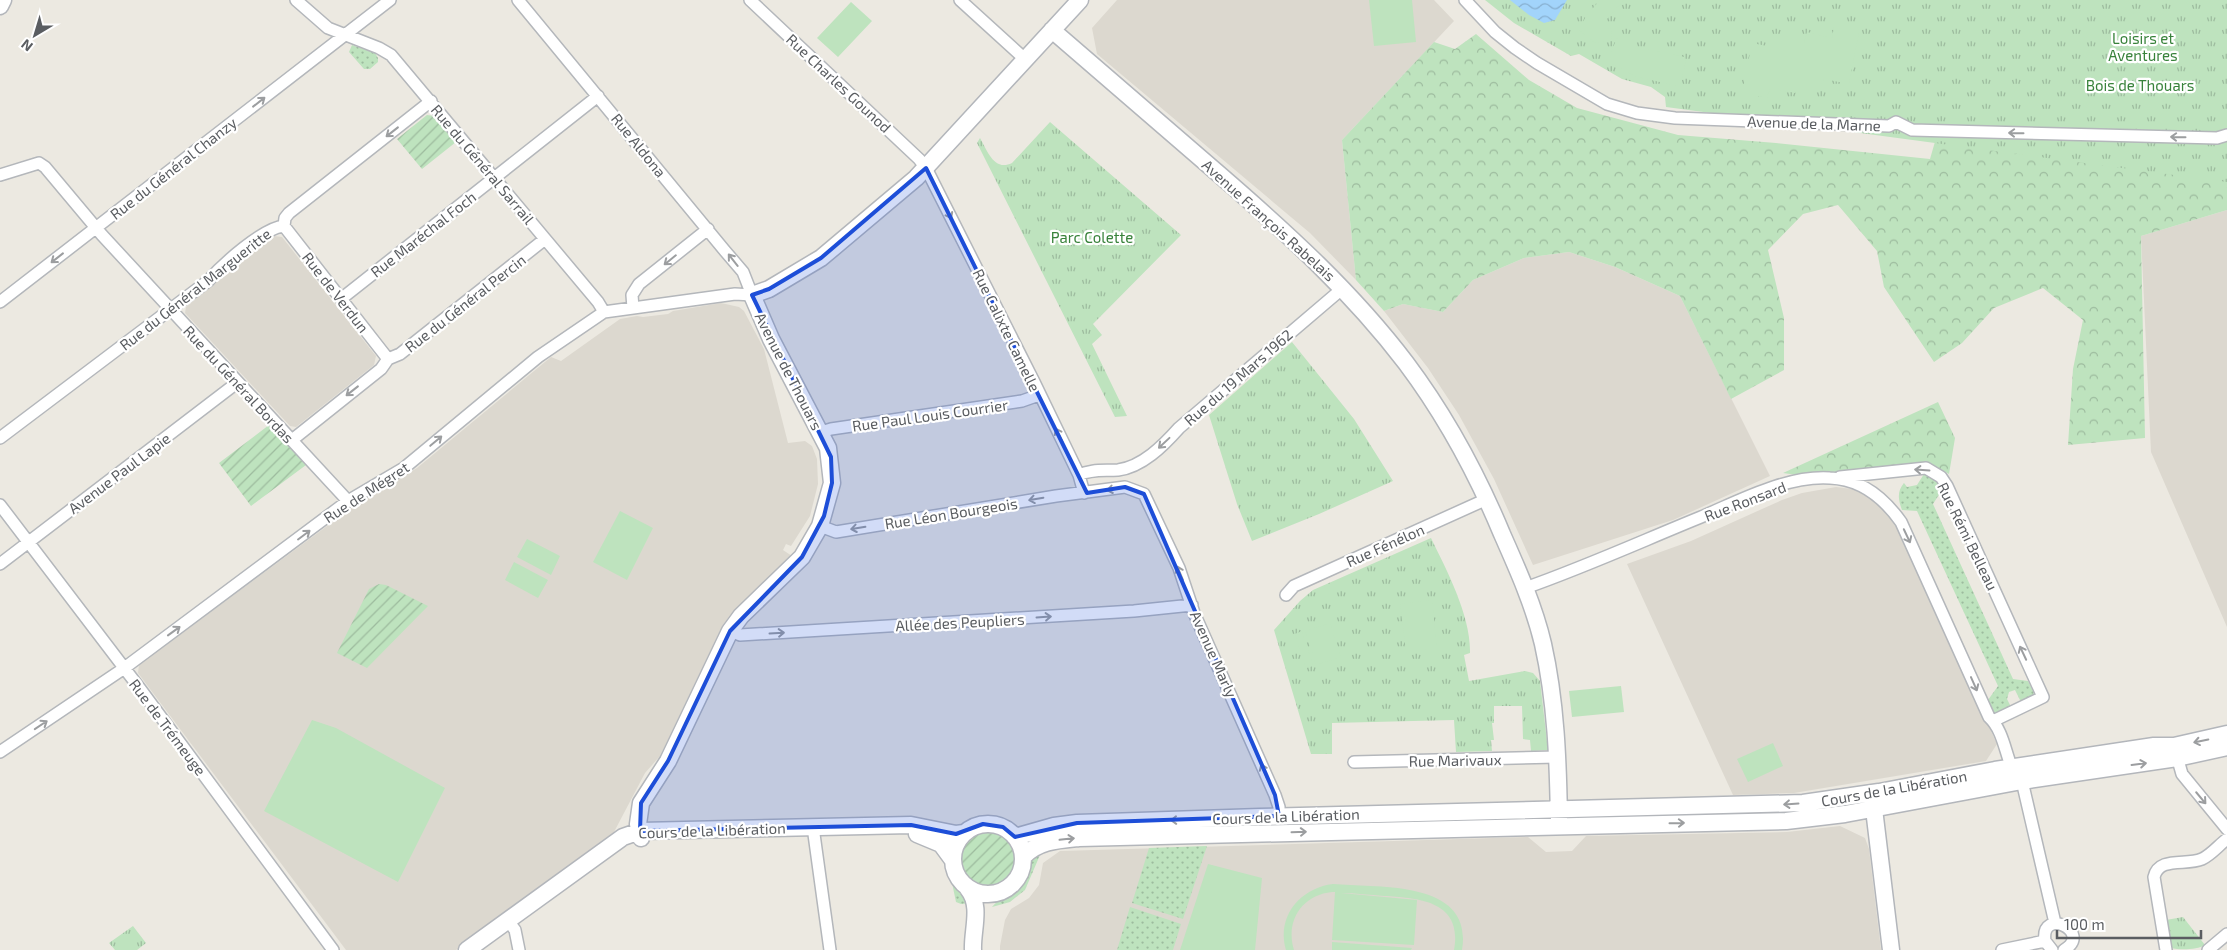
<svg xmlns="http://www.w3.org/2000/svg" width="2227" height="950" viewBox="0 0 2227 950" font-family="'Exo 2',sans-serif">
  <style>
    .education { fill: #dcd8cf }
    .grass { fill: url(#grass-dots) }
    .forest { fill: url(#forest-crowns) }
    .park { fill: url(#park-tufts) }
    .garden { fill: url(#garden-furrows) }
    .pitch { fill: #bee3be }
    .water { fill: url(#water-waves) }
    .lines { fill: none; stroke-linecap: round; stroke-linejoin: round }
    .street-casing { stroke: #b4b7bb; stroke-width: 14 }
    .secondary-casing { stroke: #b3b6bb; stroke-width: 19 }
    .street { stroke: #fff; stroke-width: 11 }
    .secondary { stroke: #fff; stroke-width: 16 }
    .oneway { stroke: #9c9ea0 }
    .marked { fill: #1d4ed8; fill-opacity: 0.2; stroke: #1d4ed8; stroke-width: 4; stroke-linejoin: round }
    .labels { text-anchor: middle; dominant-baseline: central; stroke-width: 4.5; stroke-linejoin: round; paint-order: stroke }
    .park-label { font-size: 15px; fill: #38823b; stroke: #fff }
    .street-label { font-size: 15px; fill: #5a5d61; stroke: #fff }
  </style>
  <defs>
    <pattern id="grass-dots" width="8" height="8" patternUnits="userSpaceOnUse" patternTransform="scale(1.25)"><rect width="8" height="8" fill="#bee3be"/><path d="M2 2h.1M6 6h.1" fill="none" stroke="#9dbb9e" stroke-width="1.8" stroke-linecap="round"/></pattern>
    <pattern id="forest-crowns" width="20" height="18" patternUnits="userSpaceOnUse" patternTransform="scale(1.25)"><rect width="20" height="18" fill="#bee3be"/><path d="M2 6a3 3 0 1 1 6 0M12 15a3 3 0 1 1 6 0" fill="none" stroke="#9dbb9e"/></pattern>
    <pattern id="park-tufts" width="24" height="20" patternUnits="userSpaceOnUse" patternTransform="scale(1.25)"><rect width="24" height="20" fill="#bee3be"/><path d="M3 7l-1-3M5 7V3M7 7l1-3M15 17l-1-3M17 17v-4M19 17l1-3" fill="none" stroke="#9dbb9e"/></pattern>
    <pattern id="garden-furrows" width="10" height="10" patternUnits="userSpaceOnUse" patternTransform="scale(1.25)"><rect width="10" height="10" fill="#bee3be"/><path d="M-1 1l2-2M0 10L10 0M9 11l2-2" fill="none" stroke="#9dbb9e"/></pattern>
    <pattern id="water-waves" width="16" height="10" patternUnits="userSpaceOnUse" patternTransform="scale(1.25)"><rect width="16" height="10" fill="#a2d4fb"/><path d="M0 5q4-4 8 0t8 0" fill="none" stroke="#87afcf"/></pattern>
  </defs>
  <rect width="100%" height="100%" fill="#ece9e1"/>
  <!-- education -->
  <path class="education" d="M1117,0H1434L1454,21L1342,140L1356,280L1310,233L1097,54L1092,28Z
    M2227,210V627L2151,452L2141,236Z
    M274,236L282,237L376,356L374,365L296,427L290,426L185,313L186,307Z
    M1569,252L1615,267L1680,296L1770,476L1673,520L1533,565L1494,479L1459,415L1428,368L1384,311L1403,304L1443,312L1473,280L1524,258Z
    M721,303L739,307L744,311L764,349L788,443L805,441L812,446L817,459L818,484L810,516L791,546L786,544L783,550L792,556L730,615L722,626L660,756L645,773L614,832L609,838L456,950H346L138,673L139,665L361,501L417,468L551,357L561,361L620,319L637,316L643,317L668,314L673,311Z
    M1836,487L1860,490L1875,499L1889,513L1899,528L1997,744L1986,761L1794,793L1733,795L1627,564L1691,541L1782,500L1802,493Z
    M1840,826L1865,838L1869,849L1881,950H1000V946L1005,920L1011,909L1029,898L1039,885L1043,863L1060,851L1528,837L1546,852L1572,851L1586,836L1787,832Z"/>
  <!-- grass -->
  <path class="grass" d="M352,45L375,53L378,58V62L370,69H364L349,52Z
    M1924,474C1933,477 1938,481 1942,490L1933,504L2013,679L2028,681L2034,693L2032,697L2021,702L2015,690L2009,692L2007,699L2011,707L1997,713L1994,712L1988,700L1998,686L1917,511L1902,510C1898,500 1897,491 1904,483L1907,487L1917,485Z
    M1207,846L1183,919L1132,903L1149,848Z
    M1035,853L1040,855L1025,890L1010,902L992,907C999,898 1009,896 1017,888C1027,878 1026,864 1035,853Z
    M951,878L967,894L972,903L961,904L956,902Z
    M1130,907L1181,924L1173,950H1117Z"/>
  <!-- forest -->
  <path class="forest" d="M2227,0V210L2141,236L2145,438L2068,445L2073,369L2083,320L2043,288L1994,308L1962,343L1934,362L1884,287L1877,251L1838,205L1803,214L1768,250L1784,318V370L1731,399L1680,296L1615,267L1569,252L1524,258L1473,280L1443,312L1403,304L1384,311L1356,280L1342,140L1434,42L1455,49L1476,34L1529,80L1577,108L1678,135L1776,143L1930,159L1947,100Z
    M1938,402L1955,438L1949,474L1931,464L1804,476L1783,473Z"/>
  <!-- park -->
  <path class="park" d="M1485,0H2227V182L1666,107L1665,97L1651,87L1622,79L1579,54L1571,56L1514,23Z
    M1050,122L1181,235L1093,324L1102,335L1092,344L1127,416L1115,417L977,143L980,138C987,150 994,172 1012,163Z
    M1292,342L1354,419L1393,481L1319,514L1252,541L1237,504L1209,415Z
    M1431,538C1447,571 1471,616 1470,653L1464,655L1469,681L1525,671L1533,673L1540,681L1548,750L1531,751L1530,740L1523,739L1522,706H1494V723H1492L1494,740H1491L1492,751L1456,752L1454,720L1332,723V754H1311L1274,630L1300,601L1313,590Z
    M2183,917L2205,945C2197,950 2180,950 2171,948L2166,920Z
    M133,926L146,943L137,950H115L109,943Z"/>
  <!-- garden -->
  <path class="garden" d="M427,115L434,116L456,142L422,169L397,139Z
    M269,425L306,465L251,506L219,463Z
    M379,584L386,585L428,606L367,668L337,653L369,589Z
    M961 859a27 27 0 1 1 54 0a27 27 0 1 1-54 0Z"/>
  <!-- pitch -->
  <path class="pitch" d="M1369,0H1412L1416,42L1374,46Z
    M1600,0H1624L1607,19V27L1612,30L1611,40L1595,43L1579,30L1586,16Z
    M851,2L872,21L838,57L817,38Z
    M1834,27L1859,32L1849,84L1824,79L1822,89L1797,84L1795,93L1770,88L1767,98L1742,93L1752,43L1777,48L1779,38L1804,43L1807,32L1832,38Z
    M1617,38L1631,45L1684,57L1686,60L1681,83L1677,86L1634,76L1611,63V52Z
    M620,511L653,528L627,580L593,562Z
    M527,539L560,556L551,575L517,557Z
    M514,562L548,580L538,598L505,580Z
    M1432,600L1437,648L1406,652L1400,604Z
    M1330,623L1341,657L1316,665L1305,631Z
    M1302,631L1313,666L1306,668L1295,634Z
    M1621,686L1624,712L1572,717L1569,691Z
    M312,720L336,728L445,788L398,882L264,811Z
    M1773,743L1783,766L1748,782L1737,759Z
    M1208,864L1262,878L1255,950H1180Z
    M1333,884C1377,888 1474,879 1462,950H1454C1463,901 1419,898 1384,896C1370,895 1355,893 1341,893L1417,900L1414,945L1332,940L1335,892H1332C1302,895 1285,921 1294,950H1286C1276,917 1300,888 1333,884Z
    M1332,942L1412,948L1411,950H1332Z"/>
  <!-- water -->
  <path class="water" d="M1510,0H1567L1555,20L1544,23L1529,15Z"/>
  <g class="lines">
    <!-- street casing -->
    <g class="street-casing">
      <path id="street" d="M296,0L328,28L379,48L391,55L598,302L604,312
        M750,0L919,159L926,168L1034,382L1079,475L1084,493
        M960,0L1026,60
        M1465,0L1495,32L1515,48L1537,63L1607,104L1637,113L1675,118L1889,126L1896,122L1912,130L2217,138L2227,135
        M0,175L39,163L45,167L102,235L348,501
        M284,226L285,218L289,213L431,101
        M284,226L388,359
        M341,299L598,96
        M0,302L390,0
        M633,308L632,295L639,284L708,229
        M821,432L831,429L1022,401L1039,395
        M0,438L208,281C223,264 263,228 284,226
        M292,440L381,369L388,359L400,354L545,239
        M1079,475C1091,469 1104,471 1118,470C1142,467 1163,446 1179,428L1343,288
        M1840,477L1926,468L1941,477L1947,486L2043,697L1993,721
        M0,505L141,690L333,950
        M820,526L836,532L1056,496L1125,487L1144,494L1179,568L1194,613L1275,795L1279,807V816
        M0,564L238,382
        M1525,588C1585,567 1642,541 1701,517C1739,501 1787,475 1830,478C1861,479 1884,498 1901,522L1989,717C2003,730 2005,752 2012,768C2014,773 2019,777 2022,781L2055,923
        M1286,595L1294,586L1487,499
        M730,631L740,635L1134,611L1192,605
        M0,752L123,669L348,501L404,468L538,357L604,312L735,294L752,295L743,272L725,251L518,0
        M2176,753L2182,774L2227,829
        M1354,762L1557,757
        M813,827L830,950
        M508,921L515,930L519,950
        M2002,950L2045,941
        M2052,950L2045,941C2040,906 2094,932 2064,950
        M2166,950L2154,877C2159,856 2186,866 2202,859C2211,855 2219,845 2227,839
        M2208,950L2227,934"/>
    </g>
    <!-- secondary casing -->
    <g class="secondary-casing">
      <path id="secondary" d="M0,6L3,0
        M1052,30C1108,78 1164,127 1220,175C1287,233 1352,292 1406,363C1445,415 1477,474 1502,534C1518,570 1534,606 1543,644C1556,702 1558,761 1559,820
        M1882,802L1874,809L1891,950
        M953 859a35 35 0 1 1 70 0a35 35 0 1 1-70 0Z
        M917,834L941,844L952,859
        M1015,837L1054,826L1077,823L1260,817L1803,803L1879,792L1995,770L2154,746H2174L2227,734
        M641,838L638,824L641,803L668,761L730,631L741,616L802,557L820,526L832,483L828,448L771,339L752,295L769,289L821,258L916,178L1080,0
        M1023,857C1038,841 1058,840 1079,838L1786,821L1845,814L2022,781L2177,758L2227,747
        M968,889C982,906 972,930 973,950
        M467,950L623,837L640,831L911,825L956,834L964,833"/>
    </g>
    <!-- street -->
    <use href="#street" class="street"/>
    <!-- secondary -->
    <use href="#secondary" class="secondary"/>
  </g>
  <!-- one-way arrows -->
  <defs><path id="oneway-shaft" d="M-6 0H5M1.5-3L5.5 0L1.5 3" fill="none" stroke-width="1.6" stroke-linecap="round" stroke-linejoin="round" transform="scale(1.25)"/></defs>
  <g class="oneway">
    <use href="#oneway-shaft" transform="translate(259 102) rotate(-38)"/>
    <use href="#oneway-shaft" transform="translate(392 132) rotate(142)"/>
    <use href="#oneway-shaft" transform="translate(2016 133) rotate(-179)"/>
    <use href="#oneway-shaft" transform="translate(2178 137) rotate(-179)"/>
    <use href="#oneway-shaft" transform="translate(948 212) rotate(63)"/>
    <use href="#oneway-shaft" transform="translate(57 258) rotate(142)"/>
    <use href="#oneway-shaft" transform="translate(670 260) rotate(141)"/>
    <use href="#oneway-shaft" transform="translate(733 260) rotate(-128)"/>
    <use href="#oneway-shaft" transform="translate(352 391) rotate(142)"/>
    <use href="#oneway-shaft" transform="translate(1059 435) rotate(-117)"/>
    <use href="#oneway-shaft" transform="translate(436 441) rotate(-40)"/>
    <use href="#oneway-shaft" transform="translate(1164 443) rotate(137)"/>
    <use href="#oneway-shaft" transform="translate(1922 470) rotate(-176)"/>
    <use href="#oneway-shaft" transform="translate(1114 489) rotate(171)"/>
    <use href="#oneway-shaft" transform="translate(1036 499) rotate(170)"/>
    <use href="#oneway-shaft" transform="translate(858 528) rotate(171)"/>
    <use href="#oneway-shaft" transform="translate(304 535) rotate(-37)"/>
    <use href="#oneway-shaft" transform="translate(1907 536) rotate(65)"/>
    <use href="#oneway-shaft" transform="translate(1180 573) rotate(-113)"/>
    <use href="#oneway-shaft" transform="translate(1044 617) rotate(-4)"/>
    <use href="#oneway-shaft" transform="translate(174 631) rotate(-36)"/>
    <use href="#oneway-shaft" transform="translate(777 633) rotate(-3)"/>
    <use href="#oneway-shaft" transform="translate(2023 653) rotate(-115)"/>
    <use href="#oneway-shaft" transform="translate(1974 684) rotate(66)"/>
    <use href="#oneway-shaft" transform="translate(41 725) rotate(-34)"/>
    <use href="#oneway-shaft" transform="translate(2201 741) rotate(168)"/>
    <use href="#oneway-shaft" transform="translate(2139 764) rotate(-7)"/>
    <use href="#oneway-shaft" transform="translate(1264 771) rotate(-113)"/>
    <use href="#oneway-shaft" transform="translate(2201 798) rotate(50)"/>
    <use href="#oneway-shaft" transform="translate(1791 804) rotate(176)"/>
    <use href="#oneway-shaft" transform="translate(1178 820) rotate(178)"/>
    <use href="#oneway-shaft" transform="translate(1677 823) rotate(-1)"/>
    <use href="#oneway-shaft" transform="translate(1299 832) rotate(-2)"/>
    <use href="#oneway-shaft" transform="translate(1067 839) rotate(-6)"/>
  </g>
  <!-- marked area -->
  <path class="marked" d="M926,168L1087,493L1125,487L1144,494L1275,795L1279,816L1077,823L1015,837L1003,827L983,824L956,834L911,825L640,831L641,803L668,761L730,631L802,557L824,516L832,483L831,457L752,295L769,289L821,258Z"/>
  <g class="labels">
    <!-- park labels -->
    <g class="park-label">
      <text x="2143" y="38">Loisirs et<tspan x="2143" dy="17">Aventures</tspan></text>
      <text x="2140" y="85">Bois de Thouars</text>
      <text x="1092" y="237">Parc Colette</text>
    </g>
    <!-- street labels -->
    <g class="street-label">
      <text transform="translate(839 83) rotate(43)">Rue Charles Gounod</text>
      <text transform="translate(1814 123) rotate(2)">Avenue de la Marne</text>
      <text transform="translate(639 145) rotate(51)">Rue Aldona</text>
      <text transform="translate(483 164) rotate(50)">Rue du Général Sarrail</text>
      <text transform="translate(173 168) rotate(-38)">Rue du Général Chanzy</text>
      <text transform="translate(1269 220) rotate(42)">Avenue François Rabelais</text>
      <text transform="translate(423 234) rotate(-38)">Rue Maréchal Foch</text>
      <text transform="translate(195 289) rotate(-38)">Rue du Général Margueritte</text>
      <text transform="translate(336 292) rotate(52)">Rue de Verdun</text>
      <text transform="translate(465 303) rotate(-38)">Rue du Général Percin</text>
      <text transform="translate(1007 330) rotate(64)">Rue Calixte Camelle</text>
      <text transform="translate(789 371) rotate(63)">Avenue de Thouars</text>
      <text transform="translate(1238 377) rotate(-41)">Rue du 19 Mars 1962</text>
      <text transform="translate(239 384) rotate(47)">Rue du Général Bordas</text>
      <text transform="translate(930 415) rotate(-8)">Rue Paul Louis Courrier</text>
      <text transform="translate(119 473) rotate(-37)">Avenue Paul Lapie</text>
      <text transform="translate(366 492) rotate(-33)">Rue de Mégret</text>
      <text transform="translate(1745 501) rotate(-21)">Rue Ronsard</text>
      <text transform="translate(951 513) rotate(-9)">Rue Léon Bourgeois</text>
      <text transform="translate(1968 536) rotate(64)">Rue Rémi Belleau</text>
      <text transform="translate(1385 545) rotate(-24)">Rue Fénélon</text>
      <text transform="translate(960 622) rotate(-3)">Allée des Peupliers</text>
      <text transform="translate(1214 654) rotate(66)">Avenue Marly</text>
      <text transform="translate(168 727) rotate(53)">Rue de Trémeuge</text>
      <text transform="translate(1455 760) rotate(-1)">Rue Marivaux</text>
      <text transform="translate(1894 788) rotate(-10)">Cours de la Libération</text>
      <text transform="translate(1286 816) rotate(-2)">Cours de la Libération</text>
      <text transform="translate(712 830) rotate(-2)">Cours de la Libération</text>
    </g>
  </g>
  <!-- north arrow -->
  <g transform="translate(35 35) rotate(218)" stroke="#ffffff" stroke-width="4" paint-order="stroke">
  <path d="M0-4L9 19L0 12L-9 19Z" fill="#5a5d61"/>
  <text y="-8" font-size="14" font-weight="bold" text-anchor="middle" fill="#5a5d61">N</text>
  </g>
  <!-- scale -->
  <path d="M2057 930v8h144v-8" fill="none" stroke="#5a5d61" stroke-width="2.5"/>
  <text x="2064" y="930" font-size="15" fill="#5a5d61" stroke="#ffffff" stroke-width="4" paint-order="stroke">100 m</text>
</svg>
